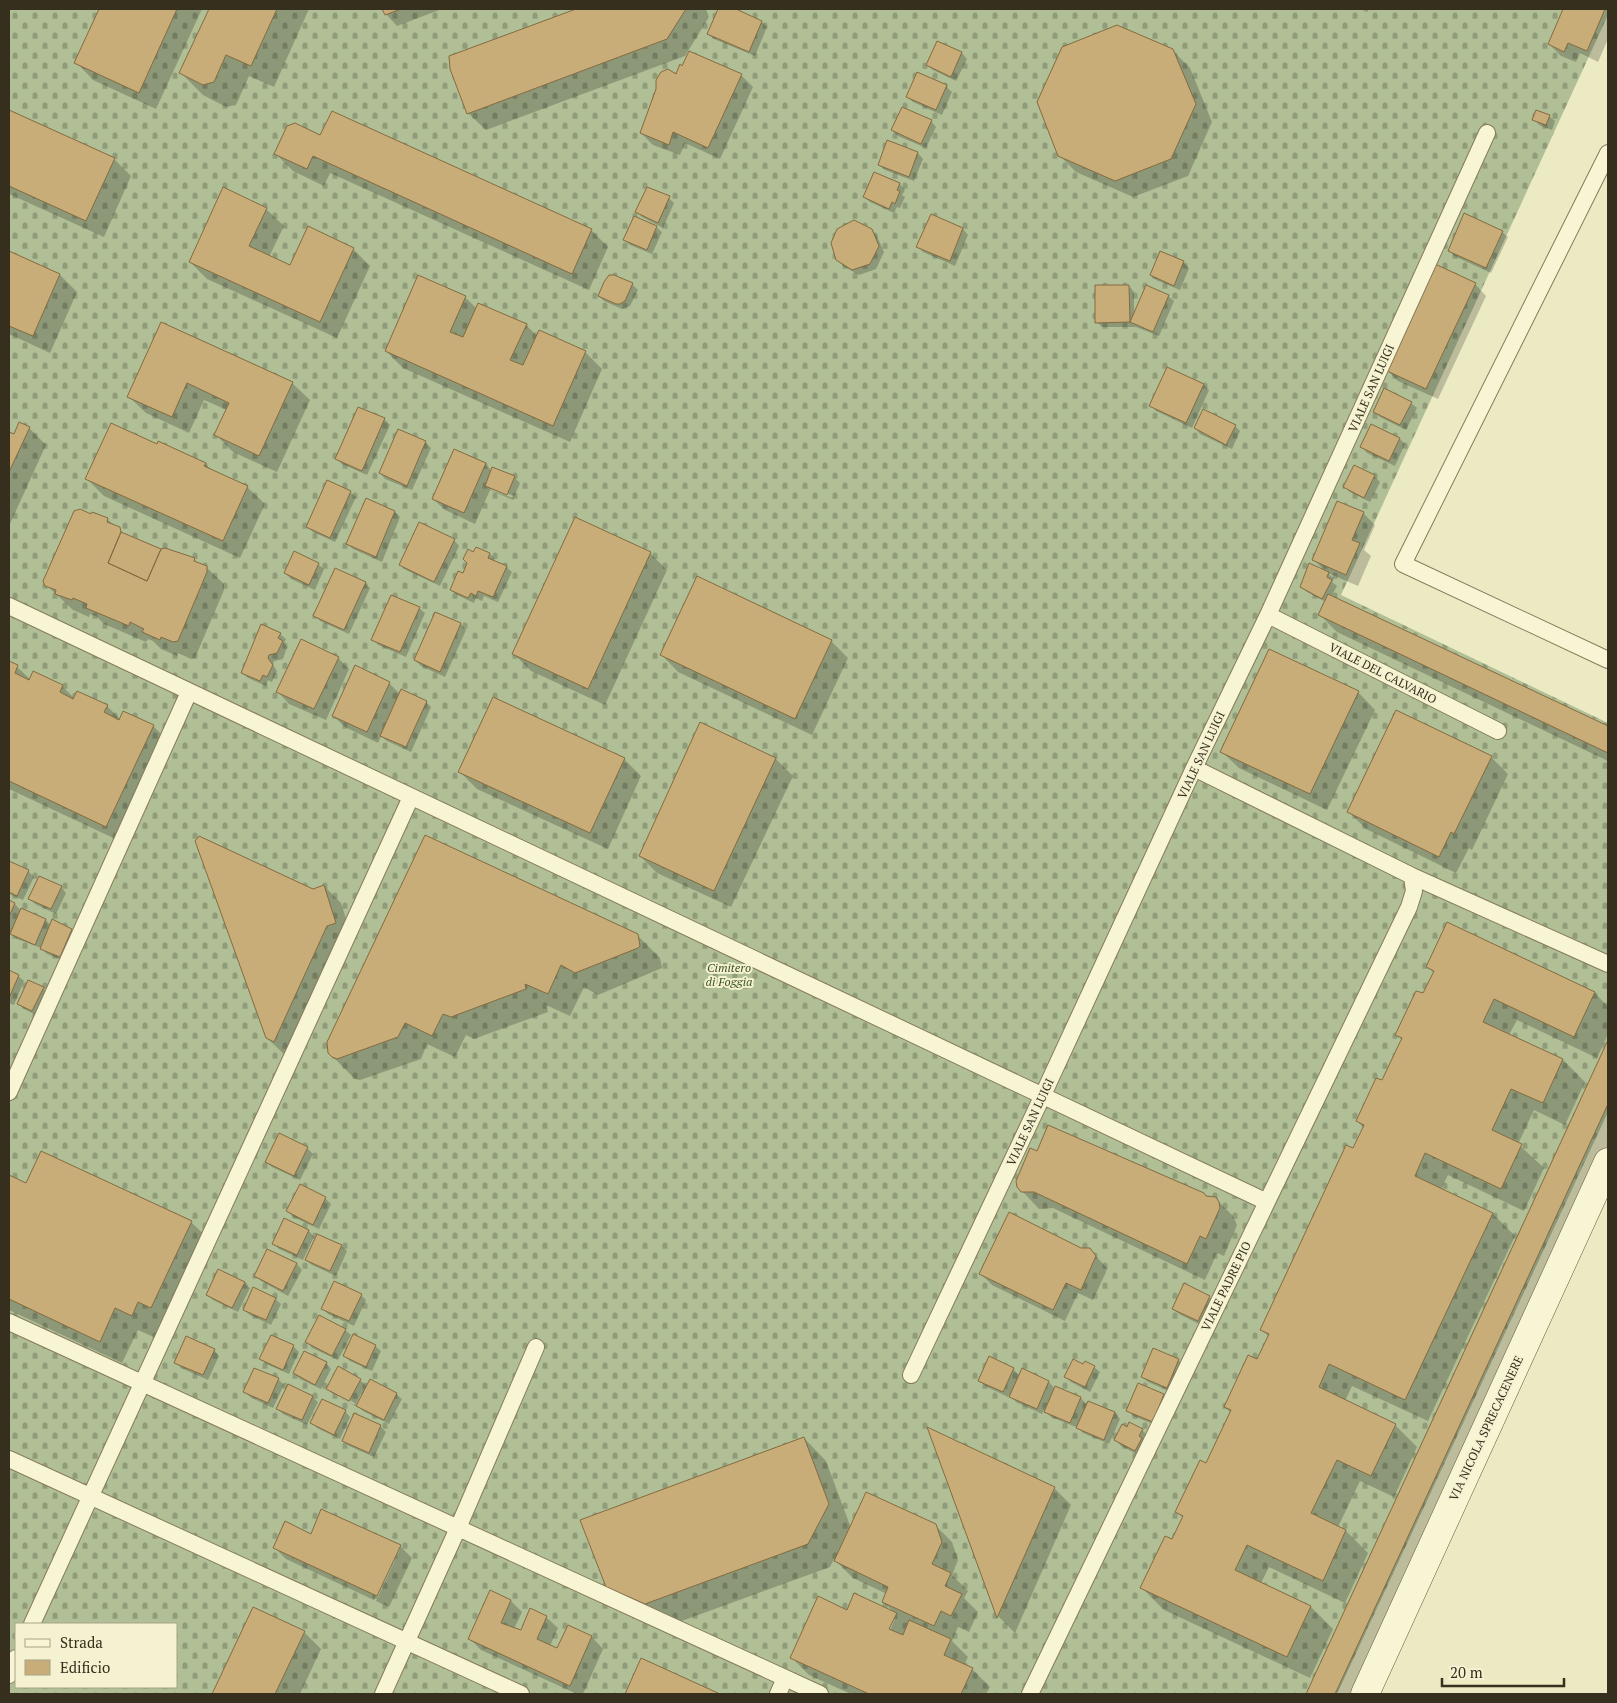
<svg xmlns="http://www.w3.org/2000/svg" width="1617" height="1703" viewBox="0 0 1617 1703" font-family="'PT Serif',serif">
  <style>
    .cemetery { fill: url(#cemetery-stones); fill-rule: evenodd }
    .shadow { fill: #0003; fill-rule: evenodd }
    .building { fill: #c9ad79; stroke: #846b40 }
    .lines { fill: none; stroke-linecap: round; stroke-linejoin: round }
    .lane-casing { stroke: #867b5a; stroke-width: 18 }
    .secondary-casing { stroke: #675c3d; stroke-width: 29 }
    .lane { stroke: #f8f5d5; stroke-width: 16 }
    .secondary { stroke: #f8f5d5; stroke-width: 28 }
    .labels { text-anchor: middle; dominant-baseline: central; stroke-width: 4; stroke-linejoin: round; paint-order: stroke }
    .street-label { font-size: 12px; fill: #362f1e; stroke: #f4f2d1 }
    .park-label { font-size: 12px; font-style: italic; fill: #3c5225; stroke: #f4f2d1 }
  </style>
  <defs>
    <pattern id="cemetery-stones" width="16" height="16" patternUnits="userSpaceOnUse" patternTransform="scale(1.25)"><rect width="16" height="16" fill="#b0bf95"/><path d="M2 7V4a2 2 0 0 1 4 0v3zM10 15v-3a2 2 0 0 1 4 0v3z" fill="#909c79"/></pattern>
  </defs>
  <rect width="100%" height="100%" fill="#eceac2"/>
  <!-- cemetery -->
  <path class="cemetery" d="M9,9H1608V15L1341,595L1608,723V1112L1337,1694H9ZM16,1624H176V1687H16Z"/>
  <!-- shadow -->
  <path class="shadow" d="M101,9H202L156,109L93,80L76,62Z
    M210,9H309L274,87L249,76L236,105L226,107L203,95L181,73Z
    M384,9H442L397,26L386,14Z
    M579,9H706L709,17L685,56L486,130L468,113L450,57Z
    M719,9H732L762,22L767,27L755,56L714,39L708,34Z
    M1360,9H1369L1367,12Z
    M1564,9H1608V39L1598,62L1580,53L1576,62L1561,56L1549,44Z
    M938,42L962,53L967,59L956,81L933,70L927,65Z
    M1172,50L1190,68L1212,122L1188,176L1133,197L1076,172L1059,155Z
    M918,74L946,87L952,92L942,115L913,102L907,97Z
    M677,75H741L753,87L720,159L685,143L680,155L653,145L641,133Z
    M9,111L114,159L131,176L104,237L9,194Z
    M1549,116L1555,121L1552,130L1539,125L1534,119Z
    M931,121L936,127L926,148L898,136L892,130Z
    M320,137L591,230L608,247L589,290L330,173L324,186L293,171L276,154Z
    M888,142L918,153L923,159L914,181L885,170L879,165Z
    M875,173L900,184L905,190L902,195L905,197L900,208L897,207L894,213L870,202L864,197Z
    M669,198L674,203L663,228L642,217L637,212Z
    M266,209L284,226L269,257L291,267L353,249L370,266L337,338L207,279L190,262Z
    M931,215L963,229L968,235L955,266L923,252L918,246Z
    M656,227L662,232L652,254L630,245L624,240Z
    M871,230L877,236L884,252L876,269L859,275L843,266L838,260Z
    M1502,232L1508,237L1491,273L1454,256L1449,250Z
    M9,252L60,275L77,292L50,353L9,334Z
    M1160,253L1183,262L1189,268L1180,290L1156,280L1151,275Z
    M632,284L638,290L630,306L622,309L604,301L599,296Z
    M1475,284L1486,296L1438,399L1398,381L1387,370Z
    M1129,286L1134,292V314L1168,296L1174,301L1159,336L1136,327H1102L1097,322Z
    M465,297L477,309L526,325L538,337L585,352L602,369L570,442L403,368L386,351Z
    M162,324L292,383L310,400L277,472L233,452L216,435L227,410L204,400L189,433L146,413L128,396Z
    M1204,385L1209,390L1192,428L1156,411L1151,405Z
    M1411,403L1417,408L1406,430L1380,417L1374,411Z
    M384,419L390,425L367,475L342,464L336,458Z
    M1235,426L1240,431L1232,449L1200,434L1195,428Z
    M1372,426L1400,439L1405,444L1395,466L1367,453L1362,447Z
    M29,428L46,445L9,526V433L14,436Z
    M425,442L431,448L412,490L385,479L380,473Z
    M157,445L205,464L212,470L247,487L265,504L240,558L104,496L87,479Z
    M485,464L492,471L514,477L520,483L513,500L490,490L475,524L445,510L433,499ZM491,487L514,496L513,498L491,490Z
    M1354,466L1375,477L1380,482L1370,502L1350,492L1345,487Z
    M350,492L356,497L335,542L313,532L308,527Z
    M1338,503L1364,514L1375,525L1364,550L1371,556L1358,586L1328,573L1334,579L1332,582L1337,586L1331,597L1608,728V761L1337,632L1320,615L1326,602L1307,592L1301,587L1325,571L1314,560Z
    M395,512L400,517L382,562L353,549L347,544Z
    M107,519L127,536L161,550L194,559L199,564L206,567L224,584V590L195,658L191,659L178,653L177,656L161,649L153,641L148,639L146,642L104,624L97,617L90,614L89,617L73,610L46,585Z
    M454,540L459,546L440,586L406,570L401,565Z
    M477,548L490,554L495,559L494,562L506,567L512,572L498,602L484,596L482,601L476,598L474,603L457,595L451,589L464,575Z
    M650,553L667,570L605,705L531,671L514,654Z
    M318,564L324,569L315,590L291,579L285,573Z
    M365,583L370,588L349,634L320,621L315,615Z
    M419,608L425,613L406,657L378,645L373,639Z
    M436,613L461,624L466,630L445,677L421,666L415,660Z
    M280,634L286,639L284,643L287,647L283,659L274,661L273,665L277,671L272,682L268,680L266,686L248,678L242,673Z
    M831,641L848,658L812,735L678,672L661,654Z
    M338,658L349,669L326,720L289,704L278,692Z
    M9,663L17,667L30,679L33,673L63,687L74,698L107,706L121,720L153,726L170,743L124,843L9,789Z
    M389,683L400,694L426,702L431,707L411,752L387,741L381,736L378,743L345,727L333,716Z
    M1358,692L1375,710L1327,810L1239,768L1221,751Z
    M1491,757L1508,774L1472,850L1469,848L1456,873L1366,829L1349,812Z
    M624,759L641,776L608,849L477,789L460,772Z
    M776,759L793,776L731,907L657,873L640,856Z
    M9,862L28,871L34,877L23,900L9,894Z
    M324,886L341,903L353,940L285,1055L267,1038L313,890Z
    M61,887L66,893L56,914L35,904L30,899Z
    M9,901L15,904L21,911L46,920L51,926L72,930L77,935L66,962L47,954L41,948L17,939L10,932L9,935Z
    M1448,924L1595,993L1608,1007V1034L1597,1058L1517,1020L1509,1035L1563,1060L1585,1082L1565,1125L1534,1110L1518,1144L1544,1168L1524,1211L1448,1175L1441,1189L1493,1214L1515,1236L1428,1421L1352,1386L1345,1401L1395,1425L1417,1447L1394,1497L1360,1481L1338,1527L1346,1531L1368,1553L1345,1603L1269,1567L1261,1583L1311,1607L1333,1629L1310,1678L1164,1610L1142,1588L1172,1541L1183,1518L1177,1512L1207,1465L1231,1413L1225,1407L1258,1361L1269,1337L1261,1329L1364,1128L1357,1121L1383,1082L1402,1040L1397,1034L1424,995L1434,973L1428,967Z
    M637,935L660,958L662,968L598,995L584,987L570,1016L546,1005L548,1012L474,1039L466,1035L455,1057L427,1044L421,1059L360,1080L355,1079L332,1056L328,1048Z
    M9,972L18,976L24,981L14,1005L9,1003Z
    M43,988L48,994L38,1016L24,1009L18,1003Z
    M1608,1043V1174L1368,1694H1307Z
    M279,1135L307,1148L313,1154L300,1180L272,1167L266,1162Z
    M1038,1152L1215,1198L1233,1216L1237,1225L1224,1256L1217,1253L1205,1280L1053,1208L1039,1209L1022,1191Z
    M9,1176L27,1185L191,1222L214,1244L174,1330L160,1323L154,1337L138,1330L122,1363L9,1310Z
    M325,1198L331,1204L319,1229L293,1217L288,1211Z
    M285,1219L309,1231L314,1237L303,1260L279,1249L273,1243Z
    M317,1235L342,1246L347,1251L336,1276L312,1265L306,1260Z
    M1089,1249L1107,1268L1106,1272L1093,1300L1078,1293L1065,1321L992,1285L981,1274Z
    M268,1250L297,1264L302,1270L288,1296L261,1281L255,1275Z
    M244,1283L250,1288L238,1312L213,1300L207,1295Z
    M361,1295L366,1300L354,1326L328,1314L323,1309Z
    M1209,1297L1215,1302L1203,1326L1179,1314L1173,1309Z
    M275,1299L281,1304L271,1325L250,1315L244,1310Z
    M345,1330L351,1335L338,1360L312,1348L307,1342Z
    M271,1336L294,1347L299,1352L289,1374L266,1364L261,1359Z
    M375,1346L381,1351L372,1371L350,1361L344,1356Z
    M214,1350L219,1356L208,1380L181,1368L176,1363Z
    M1154,1350L1179,1361L1184,1366L1173,1393L1148,1382L1142,1377Z
    M326,1363L331,1369L321,1389L300,1379L294,1373Z
    M1084,1366L1094,1367L1100,1372L1090,1392L1071,1382L1066,1377Z
    M1013,1369L1020,1376L1023,1370L1049,1382L1055,1389L1081,1398L1087,1405L1115,1413L1120,1419L1109,1444L1083,1433L1076,1426V1427L1051,1417L1044,1410L1042,1414L1016,1402L1009,1395L1008,1397L985,1386L980,1380Z
    M278,1379L284,1385L273,1408L250,1397L245,1392Z
    M360,1380L367,1387L396,1394L402,1399L389,1424L363,1411L358,1406L363,1395L361,1394L355,1406L333,1394L354,1405L355,1403L333,1391V1394L328,1389Z
    M1163,1395L1169,1401L1158,1426L1133,1416L1128,1410Z
    M312,1397L318,1402L307,1425L283,1414L278,1409Z
    M345,1411L350,1417L340,1439L317,1428L312,1422Z
    M1130,1424L1142,1430L1148,1436L1141,1456L1121,1446L1116,1440L1128,1429Z
    M380,1426L386,1432L374,1457L349,1446L343,1440Z
    M929,1429L1054,1488L1071,1505L1015,1633L999,1617Z
    M804,1438L826,1461L851,1528L935,1525L952,1542L958,1560L952,1575L968,1591L964,1598L978,1612L969,1632L958,1627L952,1641L968,1657L964,1665L972,1669L990,1687L986,1694H851L809,1675L792,1658L847,1611L894,1612L883,1602L887,1594L853,1578L834,1559L830,1567L668,1626L607,1587ZM893,1619H895L888,1635L886,1634Z
    M312,1536L400,1546L412,1558L389,1607L376,1601L400,1549H398L374,1600L286,1559L275,1548Z
    M490,1592L511,1601L522,1612L514,1629L521,1632L546,1617L558,1628L550,1646L558,1650L569,1626L592,1637L603,1649L583,1694H577L481,1650L470,1639Z
    M253,1608L304,1632L321,1649L300,1694H214Z
    M641,1660L717,1694H626Z"/>
  <!-- building -->
  <path class="building" d="M99,9H177L139,93L74,63Z
    M209,9H277L251,66L226,55L214,82L203,85L179,73Z
    M382,9H401L385,15Z
    M576,9H686L667,39L467,114L450,69L449,56Z
    M718,9H736L762,21L749,52L707,34Z
    M1563,9H1605L1587,51L1568,43L1564,52L1548,44Z
    M1117,25L1173,49L1196,104L1171,159L1115,181L1058,156L1037,102L1062,47Z
    M937,41L962,52L951,77L926,65Z
    M689,51L742,74L708,148L673,132L669,145L640,133L656,89V80L661,72L668,69L676,74L680,64L682,66Z
    M917,72L947,85L936,110L906,97Z
    M902,107L932,120L921,144L891,130Z
    M9,110L115,158L86,221L9,186Z
    M1536,110L1550,115L1546,125L1532,120Z
    M332,111L592,229L572,274L313,156L307,169L274,154L287,126L295,123L320,135Z
    M887,140L918,152L909,177L878,165Z
    M874,172L900,183L897,190L900,191L895,204L892,202L889,209L863,197Z
    M223,187L267,208L249,246L290,265L308,226L354,248L320,322L189,262Z
    M647,187L670,196L658,223L635,212Z
    M1464,213L1503,231L1486,268L1448,251Z
    M931,214L963,228L950,261L916,247Z
    M634,216L657,226L647,250L623,240Z
    M854,220L872,229L879,246L870,264L852,270L836,260L831,243L837,229Z
    M9,251L60,274L33,336L9,326Z
    M1160,251L1184,261L1174,286L1150,275Z
    M1435,264L1476,283L1426,389L1385,370Z
    M418,275L466,296L450,332L463,337L478,303L527,324L510,360L523,365L539,330L586,351L553,426L385,351Z
    M609,275H614L633,283L625,301L620,304H616L598,296L604,282Z
    M1095,285H1129L1130,322L1095,323Z
    M1146,285L1169,295L1153,332L1130,322Z
    M161,322L293,382L259,456L214,435L229,403L187,383L172,417L127,397Z
    M1167,367L1204,384L1186,423L1149,406Z
    M1384,388L1412,402L1400,425L1373,412Z
    M358,407L385,418L362,471L335,459Z
    M1203,409L1236,425L1226,445L1194,428Z
    M19,422L30,427L9,472V432L14,434Z
    M111,423L157,444L158,441L206,463L204,466L248,486L223,541L85,479Z
    M1371,424L1400,438L1389,461L1360,447Z
    M398,429L426,441L407,486L379,473Z
    M454,449L486,463L464,513L432,499Z
    M1354,465L1375,475L1364,498L1343,487Z
    M492,467L515,476L507,495L485,486Z
    M327,480L351,491L330,538L306,527Z
    M366,498L395,511L376,557L346,544Z
    M1337,501L1364,512L1352,540L1360,543L1346,575L1312,560Z
    M80,509L91,514L92,512L108,518L107,522L120,527L121,532L108,563L147,581L161,549L165,548L195,558L194,561L207,566V572L178,641L173,642L161,637L160,640L142,632L144,629L130,622L129,626L86,608L87,604L73,598L72,600L55,594L56,590L45,586L43,581L74,511Z
    M575,517L651,552L588,689L512,654Z
    M419,522L455,539L434,582L399,565Z
    M121,532L161,549L147,581L108,563Z
    M476,547L490,553L488,558L507,566L493,597L478,591L476,596L471,593L468,598L450,590L458,571L463,573L467,563L463,559L468,549L473,552Z
    M294,551L319,563L309,585L284,573Z
    M1309,563L1329,572L1327,577L1332,580L1322,599L1300,587Z
    M335,568L366,582L344,630L313,616Z
    M697,576L832,640L795,719L660,655Z
    M1328,594L1608,726V753L1318,615Z
    M391,595L420,607L400,652L371,640Z
    M435,612L461,623L440,672L414,660Z
    M261,624L281,633L278,638L283,641L277,653L269,655L268,658L273,665L267,677L263,675L260,681L241,673Z
    M301,639L339,657L314,709L276,692Z
    M1269,649L1359,691L1310,794L1220,752Z
    M9,661L18,665L15,673L29,680L33,671L63,685L60,692L73,699L77,691L108,705L104,712L119,720L123,711L154,725L106,827L9,781Z
    M355,665L390,682L367,732L332,716Z
    M401,689L427,701L406,747L380,736Z
    M493,697L625,758L590,833L458,772Z
    M1396,710L1492,756L1454,834L1451,832L1439,857L1347,812Z
    M700,722L776,758L714,891L639,856Z
    M425,835L638,934L640,946L638,948L575,973L561,965L548,994L525,984L526,989L451,1017L443,1014L432,1036L405,1023L398,1037L337,1059L332,1057L328,1053L327,1042Z
    M199,836L313,889L324,885L336,923L327,926L274,1042L266,1038L195,841Z
    M9,861L29,870L17,896L9,892Z
    M39,876L62,886L51,909L28,899Z
    M9,900L15,903L9,917Z
    M21,908L46,919L35,945L10,934Z
    M52,919L72,929L60,957L40,949Z
    M1447,922L1595,992L1574,1037L1494,999L1483,1022L1563,1059L1543,1103L1511,1089L1492,1130L1522,1144L1501,1189L1425,1153L1415,1176L1493,1213L1405,1400L1329,1364L1319,1387L1396,1424L1371,1476L1337,1460L1311,1513L1346,1530L1323,1581L1247,1545L1235,1570L1311,1606L1287,1657L1140,1588L1165,1536L1172,1539L1183,1516L1175,1512L1200,1460L1206,1463L1231,1410L1224,1407L1248,1355L1257,1359L1269,1334L1260,1330L1346,1145L1353,1148L1364,1125L1356,1121L1376,1078L1382,1080L1400,1042L1402,1038L1395,1035L1416,991L1423,993L1434,971L1426,967Z
    M9,970L19,975L9,998Z
    M28,980L44,987L32,1011L17,1004Z
    M1608,1040V1104L1469,1405L1335,1694H1306Z
    M1048,1125L1204,1193L1206,1196L1216,1197L1219,1202L1220,1208L1206,1239L1200,1236L1187,1264L1034,1192H1021L1017,1187L1016,1181L1030,1148L1037,1151Z
    M279,1133L308,1147L294,1176L265,1162Z
    M41,1151L192,1221L151,1308L138,1302L132,1316L115,1308L100,1342L9,1299V1175L26,1183Z
    M300,1184L326,1197L313,1225L286,1211Z
    M1009,1212L1081,1248H1090L1096,1256L1081,1290L1066,1283L1053,1310L979,1274Z
    M284,1218L309,1230L297,1255L272,1244Z
    M317,1234L342,1245L330,1271L305,1260Z
    M267,1249L297,1263L283,1291L254,1276Z
    M218,1269L245,1282L232,1308L206,1295Z
    M334,1281L362,1294L349,1321L321,1309Z
    M1184,1283L1210,1296L1198,1321L1172,1309Z
    M253,1287L276,1298L266,1320L243,1310Z
    M319,1315L346,1329L332,1356L305,1342Z
    M353,1334L376,1345L366,1367L343,1356Z
    M271,1335L294,1345L283,1370L259,1359Z
    M186,1336L215,1349L203,1375L174,1363Z
    M1153,1348L1179,1359L1167,1388L1141,1377Z
    M304,1351L327,1362L315,1385L293,1373Z
    M989,1356L1014,1368L1003,1392L978,1381Z
    M1073,1359L1083,1364L1085,1361L1095,1366L1085,1387L1064,1377Z
    M338,1366L361,1379L349,1401L326,1389Z
    M254,1368L279,1378L268,1403L243,1392Z
    M1022,1368L1049,1381L1037,1409L1009,1397Z
    M370,1379L397,1393L384,1420L356,1406Z
    M1138,1383L1164,1394L1153,1422L1126,1411Z
    M288,1384L313,1396L302,1420L276,1409Z
    M1055,1386L1081,1397L1070,1423L1044,1412Z
    M322,1399L346,1410L334,1435L310,1423Z
    M1088,1401L1115,1412L1104,1440L1076,1428Z
    M354,1413L381,1425L369,1453L342,1441Z
    M1129,1422L1143,1429L1139,1436L1142,1438L1135,1451L1114,1440L1122,1424L1127,1427Z
    M927,1427L1055,1487L997,1618Z
    M804,1437L829,1504L808,1544L645,1604L606,1587L580,1520Z
    M866,1492L936,1524L942,1542L932,1564L951,1573L945,1586L962,1594L951,1616L941,1611L934,1626L882,1602L888,1587L834,1561Z
    M321,1509L401,1545L377,1596L273,1548L285,1521L311,1534Z
    M490,1590L511,1600L501,1623L521,1630L530,1608L547,1616L537,1639L557,1648L568,1625L592,1636L570,1686L468,1639Z
    M854,1593L897,1613L889,1629L903,1635L909,1620L951,1639L944,1655L973,1668L961,1694H869L790,1658L818,1596L847,1610Z
    M253,1607L305,1631L275,1694H212Z
    M641,1658L720,1694H625Z"/>
  <g class="lines">
    <!-- lane casing -->
    <g class="lane-casing">
      <path id="lane" d="M1608,153L1403,564L1608,660
        M9,606L1267,1202
        M1268,615L1498,731
        M1194,768L1412,876L1608,964
        M9,1092L189,692
        M9,1322L820,1694
        M911,1375L1042,1097L1194,768L1268,615L1487,133
        M9,1459L521,1694
        M32,1624L411,797
        M9,1675L16,1658
        M383,1694L458,1528L536,1347
        M778,1694L785,1678
        M1030,1694L1409,907L1414,891L1412,876"/>
    </g>
    <!-- secondary casing -->
    <g class="secondary-casing">
      <path id="secondary" d="M1365,1694L1608,1162"/>
    </g>
    <!-- lane -->
    <use href="#lane" class="lane"/>
    <!-- secondary -->
    <use href="#secondary" class="secondary"/>
  </g>
  <g class="labels">
    <!-- street labels -->
    <g class="street-label">
      <text transform="translate(1371 388) rotate(-66)">VIALE SAN LUIGI</text>
      <text transform="translate(1383 673) rotate(27)">VIALE DEL CALVARIO</text>
      <text transform="translate(1201 755) rotate(-65)">VIALE SAN LUIGI</text>
      <text transform="translate(1030 1122) rotate(-65)">VIALE SAN LUIGI</text>
      <text transform="translate(1226 1286) rotate(-64)">VIALE PADRE PIO</text>
      <text transform="translate(1486 1428) rotate(-65)">VIA NICOLA SPRECACENERE</text>
    </g>
    <!-- park labels -->
    <g class="park-label">
      <text x="729" y="967">Cimitero<tspan x="729" dy="14">di Foggia</tspan></text>
    </g>
  </g>
  <!-- border -->
  <rect width="1617" height="1703" fill="none" stroke="#362f1e" stroke-width="20"/>
  <!-- legend -->
  <rect x="15" y="1623" width="162" height="65" fill="#f4f2d1" stroke="#a8a489"/>
  <rect x="25" y="1639" width="25" height="8" fill="#f8f5d5" stroke="#a8a489"/>
  <text x="60" y="1648" font-size="15" fill="#362f1e">Strada</text>
  <rect x="25" y="1660" width="25" height="15" fill="#c9ad79" stroke="#a8a489"/>
  <text x="60" y="1673" font-size="15" fill="#362f1e">Edificio</text>
  <!-- scale -->
  <path d="M1442 1678v8h122v-8" fill="none" stroke="#362f1e" stroke-width="2.5"/>
  <text x="1450" y="1678" font-size="15" fill="#362f1e" stroke="#f4f2d1" stroke-width="4" paint-order="stroke">20 m</text>
</svg>
